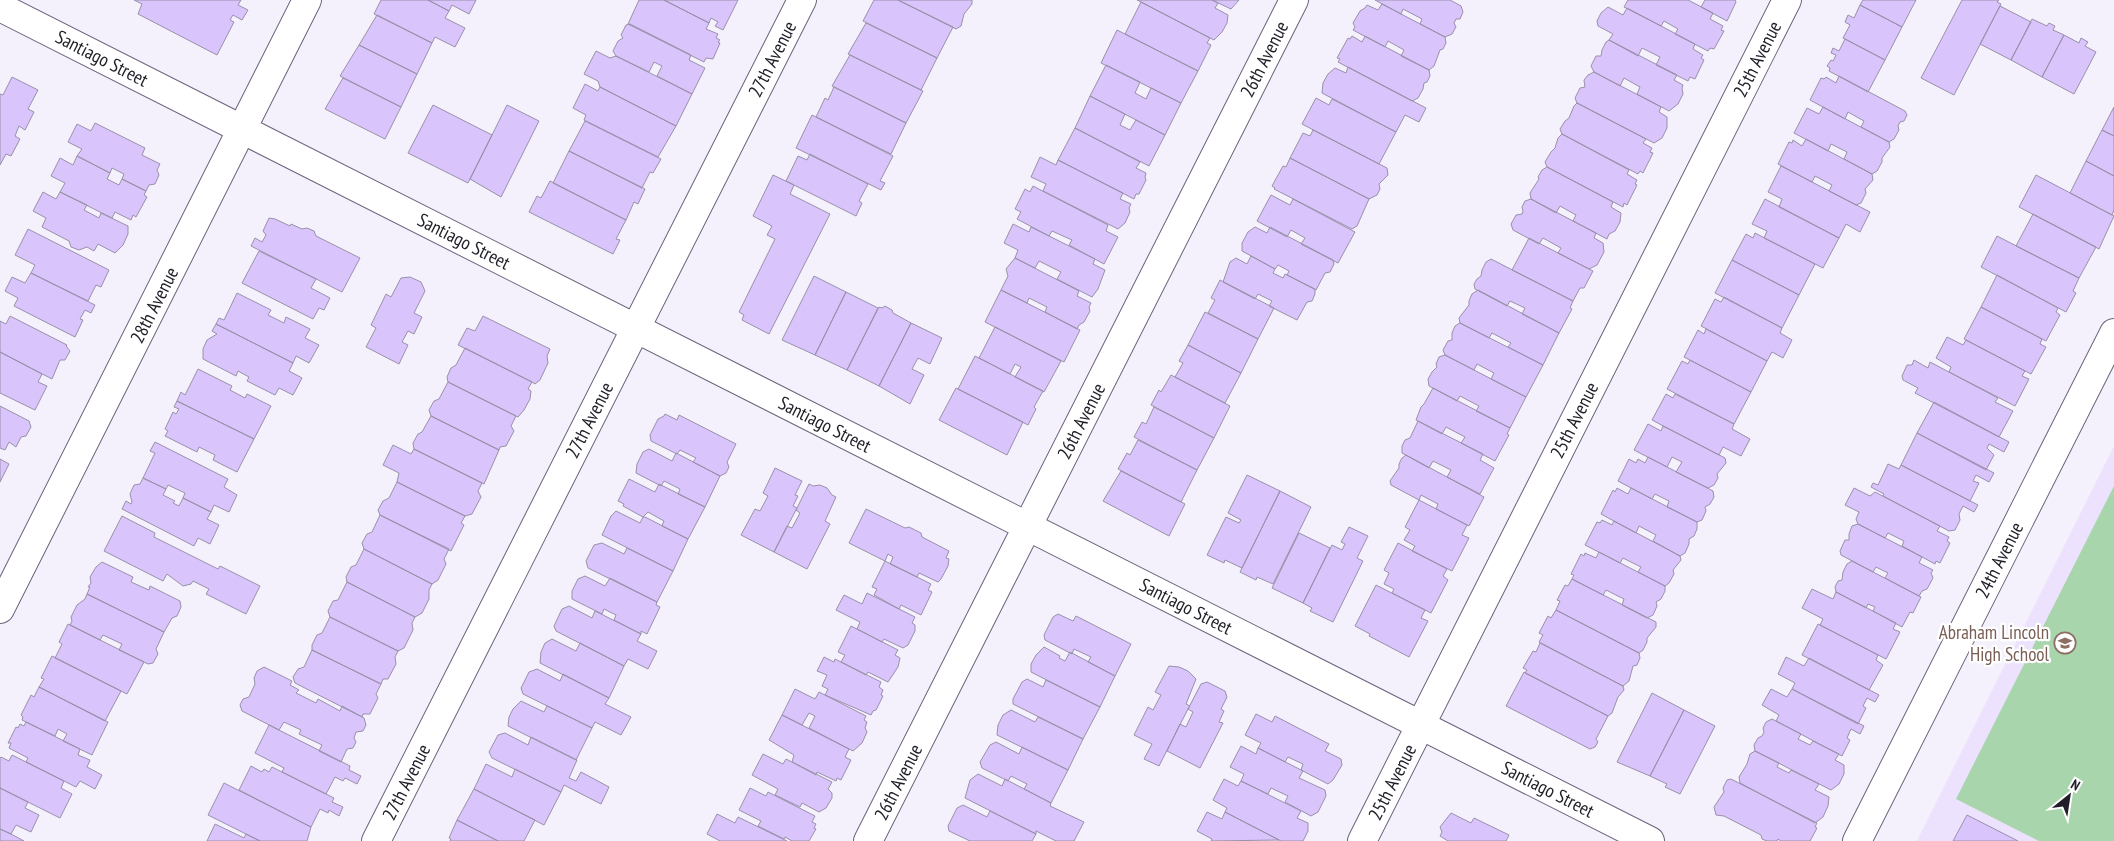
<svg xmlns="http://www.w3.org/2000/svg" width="2114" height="841" viewBox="0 0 2114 841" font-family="'PT Sans Narrow',sans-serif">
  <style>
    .built { fill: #ece2fe }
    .green { fill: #a8d5ac }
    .building { fill: #d9c4fc; stroke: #9990aa }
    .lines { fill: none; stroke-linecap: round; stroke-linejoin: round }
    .street-casing { stroke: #6c637b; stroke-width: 30 }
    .street { stroke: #fff; stroke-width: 28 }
    .labels { text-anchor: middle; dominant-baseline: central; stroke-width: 4.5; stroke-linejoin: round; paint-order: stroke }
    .street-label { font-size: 19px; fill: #211d27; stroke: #fff }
    .education-label { font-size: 19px; fill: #785e54; stroke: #fff; text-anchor: end }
  </style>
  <rect width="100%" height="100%" fill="#f5f1fc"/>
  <!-- built -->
  <path class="built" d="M2114,446V841H1917Z"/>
  <!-- green -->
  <path class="green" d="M2114,486V841H2039L1956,799Z"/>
  <!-- building -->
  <path class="building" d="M134,0H241L238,5L248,10L242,20L233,15L230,20L234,22L217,55L138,14L142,4Z
    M381,0H428L449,11L445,18L465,28L455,47L435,37L432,43L374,14Z
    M428,0H476L469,14L452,5L449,11Z
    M639,0H664L709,23L706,29L718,34L716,38L720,40L718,42L720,43L713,59L706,58L704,62L628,24Z
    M664,0H738L723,30L715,26L718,22L711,18L709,23Z
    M874,0H898L953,27L937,58L863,21Z
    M898,0H972V4L964,14L961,26L956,29Z
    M1137,0H1212L1218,3L1215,8L1228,15L1227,23L1222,32L1214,40Z
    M1212,0H1239L1231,9Z
    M1375,0H1450L1461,6L1463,12L1460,19H1456L1454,23L1456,27L1452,34L1445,37L1420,24L1422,19L1403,9L1401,14Z
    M1628,0H1688L1713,13L1710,19L1723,26L1721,30L1724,31L1714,49L1710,48L1708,51L1675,34L1678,29L1664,21L1661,26L1624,7Z
    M1705,0H1735L1736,2L1727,21L1701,7Z
    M1863,0H1916L1902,27L1860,5Z
    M1962,0H1999L1997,2L2001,4L1954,95L1921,78Z
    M1141,2L1210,38L1207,43L1211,45L1198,71L1125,34Z
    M1382,4L1445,37L1446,43L1443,49L1440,50L1434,66L1429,70L1401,56L1404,50L1388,41L1385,47L1353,30L1355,27L1353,23L1360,11L1365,8L1367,5L1378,10Z
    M1860,5L1902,27L1885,60L1843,38L1850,25L1845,22L1848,15L1854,18Z
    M2000,6L2031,22L2011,60L1980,44Z
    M1608,7L1623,15L1627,8L1695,44L1693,49L1703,55L1701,58L1704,60L1695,79L1690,77L1688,81L1656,65L1660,57L1642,48L1638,56L1609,40L1613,34L1598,26L1597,21L1601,13Z
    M377,15L432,43L417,74L359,45Z
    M2032,19L2047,26L2049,23L2055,26L2053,30L2064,35L2042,77L2011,60Z
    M866,23L937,58L921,90L848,54Z
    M630,24L691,55L689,60L705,68L692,94L657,76L662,66L654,62L649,72L616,56L613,51L618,41L623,38L621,35L626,25Z
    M1117,30L1198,71L1181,103L1101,63Z
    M2064,35L2079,43L2081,38L2088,42L2085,46L2096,52L2074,94L2042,77Z
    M1352,36L1362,42L1365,36L1429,70L1430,76L1427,82L1424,83L1423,89L1418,98L1412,101L1338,62L1340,59L1337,58L1348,38L1350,39Z
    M1845,39L1885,60L1868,92L1829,71L1830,68L1827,66L1831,60L1833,61L1836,55L1831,53L1833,48L1839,51Z
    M1609,40L1677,75L1674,80L1683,85L1682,88L1683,94L1678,104L1669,111L1637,94L1640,87L1624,78L1620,86L1594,72L1591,66L1596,56H1601L1602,50L1606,42Z
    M359,45L417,74L401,107L340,76Z
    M596,51L610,58L616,56L692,94L676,126L600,87L598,81L584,74Z
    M850,55L923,91L906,123L832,86Z
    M1106,65L1140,82L1135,93L1146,99L1151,88L1181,103L1165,135L1090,96Z
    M1348,67L1426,108L1419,122L1405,115L1396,132L1322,93L1323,83L1328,74L1335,68L1346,73Z
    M1594,72L1661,107L1659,112L1667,117V128L1662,138L1654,143L1577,103L1575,98L1580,88L1585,87L1584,80L1588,75Z
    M1839,76L1905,111L1907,115L1904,121L1900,122L1898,126L1899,130L1894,139L1889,142L1861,127L1864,121L1848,112L1845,119L1810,100L1821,78L1824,79L1826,77L1836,83Z
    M12,77L38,90L28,109L34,112L25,130L19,126L15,136L20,139L11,156L6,154L0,165V94L3,95Z
    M343,78L401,107L385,139L325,109Z
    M585,84L598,91L600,87L676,126L658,157L584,120L586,115L573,108Z
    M834,87L906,123L891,154L816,117L825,98L828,100Z
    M1090,96L1125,114L1120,125L1130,130L1136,120L1165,135L1149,166L1075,128Z
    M1316,98L1329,105L1332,99L1396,132L1379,164L1302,124Z
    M1577,103L1646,139L1643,143L1652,148L1650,152L1653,153L1643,173L1640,171L1638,174L1562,134L1560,129L1565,121L1569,118L1574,106Z
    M433,105L492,135L468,183L408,153Z
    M507,105L539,121L501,197L470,179Z
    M1823,107L1889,142L1890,147L1882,158V162L1877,171L1872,174L1844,159L1847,152L1831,144L1828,151L1794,133L1807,108L1819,114Z
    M2114,107V136L2102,130Z
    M812,115L893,156L880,181L885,183L881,190L796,148Z
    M585,121L661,159L653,173L650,172L642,188L569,151Z
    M95,123L145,148L142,155L160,164L157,170L159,175L155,184L149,185L146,191L122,179L124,174L112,168L110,173L77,156L82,149L68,142L77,124L91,131Z
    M1075,128L1140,162L1136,168L1146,173L1145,177L1146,180L1139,194H1136L1134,199L1058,160Z
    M1313,130L1387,168L1388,175L1379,184L1380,189L1377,195L1369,199L1290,158L1303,133L1310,136Z
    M2102,130L2114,136V176L2086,161Z
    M1562,134L1629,170L1627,174L1637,180L1635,184L1637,185L1627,205L1624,203L1623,207L1547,167L1545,162L1551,152L1555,148L1558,138Z
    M1806,139L1872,174L1873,180L1865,189L1866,193L1861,203L1856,205L1829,191L1832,185L1815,176L1812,182L1778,164L1789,142L1792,143L1793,140L1802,146Z
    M569,151L645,189L638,204L634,202L626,220L553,183Z
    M810,154L868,184L859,201L862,203L856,216L786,181L798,156L807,160Z
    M77,156L110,173L107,179L119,185L122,179L146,191L144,195L147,197L136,217L133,215L131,220L115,212L112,218L60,192L65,183L51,176L60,158L73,165Z
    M1040,157L1056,165L1058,160L1123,193L1120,199L1131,204L1129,208L1130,212L1125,223L1118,229L1043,191L1046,184L1031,177Z
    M1290,158L1369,199L1357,226L1352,229L1274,189L1275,188L1272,186L1283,166L1286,167Z
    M2086,161L2114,176V210L2112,215L2070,193Z
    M1781,166L1870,212L1860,232L1846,224L1839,238L1779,207L1782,199L1768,192Z
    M1547,167L1613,202L1611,207L1621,213L1620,222L1615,231L1609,234L1607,239L1573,221L1576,215L1560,206L1556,213L1531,199L1530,193L1539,179L1538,177L1542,170Z
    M773,175L794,185L790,194L830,214L769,334L742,320L744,315L739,312L775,239L767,235L772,226L753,216Z
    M2036,175L2114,216L2099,249L2019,207Z
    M550,181L626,220L616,239L620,240L613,254L529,212L537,196L541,198Z
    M1033,186L1108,225L1106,231L1118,237L1104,264L1069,245L1072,240L1052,231L1049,236L1017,219L1021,212L1015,209L1025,189L1030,192Z
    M43,192L56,199L60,192L87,205L84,210L99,218L101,213L128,226V234L123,245L115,253L98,244L94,251L87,247L79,250L71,247L69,241L42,227L46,218L33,211Z
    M1271,195L1290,205L1293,199L1355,232L1338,263L1301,244L1305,238L1291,230L1287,237L1257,221Z
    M1531,199L1596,233L1594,238L1603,243L1604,252L1597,265L1589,269L1558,253L1561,248L1543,238L1539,244L1513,230L1511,224L1516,215L1522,214L1523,211L1522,207L1525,201Z
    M1765,199L1839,238L1823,268L1764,238L1767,231L1752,224Z
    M2033,214L2096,247L2079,278L2016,246Z
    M269,218L275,219L290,226L291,224L302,229L307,228L314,231L316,236L360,258L342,292L251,246L255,238L262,242L266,235L263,231Z
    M1013,224L1029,232L1031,227L1095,259L1093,264L1105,270L1098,289L1092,297L1057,279L1061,272L1039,261L1035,268L1015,258L1018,250L1004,243Z
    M1255,227L1267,233L1270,227L1333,260L1334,264L1330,272L1325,273L1316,290L1287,275L1289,271L1278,265L1275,269L1242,251V243L1248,232Z
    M28,229L109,270L101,287L96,285L88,301L31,273L35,265L15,255Z
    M1755,233L1815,264L1799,295L1732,260L1746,234L1753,238Z
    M1997,236L2079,278L2073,291L2076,293L2066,312L1981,267Z
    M1529,238L1593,271L1584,288H1580L1573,301L1512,270Z
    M259,251L316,279L311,288L330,298L324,310L319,308L313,319L242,283Z
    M1251,256L1275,269L1273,273L1283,278L1285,274L1315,289V294L1312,301L1307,302L1297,320L1269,306L1272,301L1258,294L1255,299L1223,282L1230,262L1236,258L1247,264Z
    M1015,258L1079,291L1077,296L1091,303L1089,307L1090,311L1084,322L1079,325L1077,329L1045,312L1047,307L1029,298L1027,303L1001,290L1008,276L1006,269Z
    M1491,259L1573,301L1570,308L1572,309L1559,333L1522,314L1525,308L1510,301L1507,306L1475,289L1474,284L1477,279L1481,276L1482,270L1486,262Z
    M1732,260L1799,295L1782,328L1715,293Z
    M31,273L95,305L91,313L85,310L80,319L83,320L75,337L14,306L18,298L5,291L12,277L25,283Z
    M1997,275L2058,308L2056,312L2060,315L2046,341L1981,307Z
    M814,276L846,292L815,355L782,340Z
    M410,277L421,282L425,291L414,313L422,317L414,334L408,331L402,342L408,345L399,364L366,347L376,328L371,325L386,294L391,297L401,278Z
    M1220,280L1274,308L1258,339L1208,313L1215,300L1211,298Z
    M1001,290L1080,330L1064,362L985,322Z
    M1478,290L1559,333L1543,365L1508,347L1511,343L1492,333L1489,338L1460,323L1459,318L1469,305V301L1472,294Z
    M846,292L878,308L847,370L815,355Z
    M237,293L271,310L268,315L284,323L286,317L310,329L305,338L319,345L309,363L296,356L293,363L216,324L219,318L224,320Z
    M1724,297L1782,328L1780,333L1792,340L1783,358L1772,352L1767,361L1701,326L1715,299L1721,302Z
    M885,306L892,310L893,313L911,323L879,386L847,370L879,307L882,308Z
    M1981,307L2042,339L2040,344L2046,347L2031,374L1964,339Z
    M1205,312L1258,339L1241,373L1188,345Z
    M10,316L67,345L66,346L70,351L65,360H60L52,379L0,352V321L6,324Z
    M483,316L550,349L547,356L548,363L540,380L535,384L532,382L458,345L467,328L475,331Z
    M911,323L942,338L930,364L918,358L912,369L924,375L910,404L879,386Z
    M1460,323L1543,365L1526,397L1491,379L1494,373L1477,364L1474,370L1445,355L1443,350L1448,341L1452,340V333L1455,326Z
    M216,324L293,363L289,371L302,378L293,395L279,388L275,395L247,381L249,377L238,371L236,376L203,359V349L207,340L217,334L212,331Z
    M995,327L1061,361L1044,392L1015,377L1021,367L1015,364L1010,374L979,358Z
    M1706,329L1767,361L1751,392L1684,357L1698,330L1704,334Z
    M1947,337L1963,345L1966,340L2025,371L2022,376L2029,379L2015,406L1949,372L1951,367L1936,358Z
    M1188,345L1241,373L1225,403L1175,377L1183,363L1179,361Z
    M465,348L532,382L528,389L531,391L530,399L524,410L518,417L448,382L447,377L451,368L456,365Z
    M0,352L42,374L38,382L47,386L35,410L0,393Z
    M1445,355L1526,397L1510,428L1476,411L1479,406L1460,396L1457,401L1429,386L1428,379L1432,372L1437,367L1436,364L1439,357Z
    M975,356L1043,391L1034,407L1036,409L1028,425L958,389Z
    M1690,360L1751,392L1734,424L1667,389L1682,361L1688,364Z
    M1914,360L1928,368L1930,362L1998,398L1995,402L2013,411L1999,437L1915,393L1918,388L1903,380L1902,376L1907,365H1912Z
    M198,369L232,386L230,390L245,398L247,394L271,406L254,439L177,401L181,392L185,395Z
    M1171,375L1230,406L1214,438L1151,405L1159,390L1161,392Z
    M448,382L516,416L511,426L514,431L506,446L500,447L499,450L431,416L429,410L434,401L439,399Z
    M956,388L1023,422L1007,455L939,420Z
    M1433,388L1510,428L1507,434L1509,435L1495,461L1461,443L1465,437L1446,427L1442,434L1416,420L1421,407L1424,404Z
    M1666,394L1673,398L1675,394L1734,424L1732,429L1750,439L1741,456L1723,447L1719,455L1652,420Z
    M177,401L254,439L237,472L213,460L215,455L199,447L197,452L165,436L168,431L165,429L173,412L176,414L179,409L174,407Z
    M1934,402L2009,442L2004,452L1989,444L1987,448L1994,455L1986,470L1917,433Z
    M0,406L29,421L31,427L26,436L21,437L16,447L9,442L5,450L0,448Z
    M1154,407L1214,438L1197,470L1134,437L1142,422L1146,424Z
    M665,414L677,420L679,415L736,444L727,462L729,467L726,473L720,476L693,462L696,458L680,450L677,454L651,441L650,435L658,419L664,416Z
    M431,416L499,450L484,484L414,449L413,443L418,434L422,432Z
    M1418,421L1483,454L1480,460L1494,468L1480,494L1447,477L1451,470L1433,461L1429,468L1402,453V446L1405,440L1410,438Z
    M1648,424L1661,431L1663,426L1725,458L1726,463L1717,474L1718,478L1714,485L1708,488L1676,472L1682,462L1672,457L1667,467L1634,450Z
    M1917,433L1994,473L1989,482L1976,475L1973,481L1979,483L1970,501L1901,465Z
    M1138,440L1197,470L1181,502L1118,469L1127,453L1130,455Z
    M155,442L228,479L224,487L237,495L229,512L214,505L211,512L183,498L185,493L168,485L166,489L143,478L155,453L150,451Z
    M393,445L411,454L414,449L482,483L478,491L481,497L472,514L465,516L397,482L399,473L383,465Z
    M649,449L672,461L676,453L720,476L705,507L678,494L680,489L664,481L661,486L636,473L637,464L643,452Z
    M1406,455L1484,497L1469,526L1436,509L1438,504L1421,495L1419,500L1391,485L1390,481L1399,468V464L1402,458Z
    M1648,457L1713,491L1714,497L1710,504L1705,507L1706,511L1702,520L1697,522L1667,507L1669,501L1655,494L1652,499L1618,481L1629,459L1636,463L1638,459L1645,463Z
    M0,459L9,464L0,482Z
    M1888,464L1899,469L1901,465L1978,505L1974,512L1963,506L1959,514L1960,520L1955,530L1949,531L1883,496L1884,494L1871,487L1873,483L1878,485Z
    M775,468L802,481L795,495L798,496L793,506L797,508L774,552L741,535L755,509L760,511L768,496L763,493Z
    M1121,471L1185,504L1169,536L1103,501Z
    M1247,475L1280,491L1242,568L1225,560L1224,563L1207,555L1226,517L1239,523L1241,520L1228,513Z
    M143,478L166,489L163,495L175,501L173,503L179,506L183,498L211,512L207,519L219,525L210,544L198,538L194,546L122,509L126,501L131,504L132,502L130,494L134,485L140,484Z
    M629,479L655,492L659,484L705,507L688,539L662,526L664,521L648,512L643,517L623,506L624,504L618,501Z
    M397,482L465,516L461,523L464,525L451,551L380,515L378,510L383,501L389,498Z
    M809,484L813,486L820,485L827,488L832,495L836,497L825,521L830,524L807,569L774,552L787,526L792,528L800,513L796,510Z
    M1617,488L1628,494L1631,488L1697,522V529L1694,536L1689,539V544L1685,553L1680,556L1653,541L1656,535L1639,526L1636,533L1601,514L1613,490L1615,492Z
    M1854,488L1870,496L1875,492L1940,526L1937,531L1949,537L1947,541L1950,543L1940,563L1936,561L1935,564L1902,546L1904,541L1888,533L1885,538L1858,524L1856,519L1859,512L1845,505Z
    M1280,491L1311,507L1273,584L1257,577L1256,580L1240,572Z
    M1419,500L1467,525L1462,535L1469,538L1452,571L1412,551L1415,546L1404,540L1410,530L1405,527Z
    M866,509L905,528L909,527L921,533L922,537L949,551L946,558L949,559L948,566L941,579L938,582L919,573L917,577L890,564L893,557L888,554L885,561L849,543Z
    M616,511L640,523L643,517H645L688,539L673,571L602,535L611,516Z
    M380,515L449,549L444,559L446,564L438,580L432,584L364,549L362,543L367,534L372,532Z
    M122,516L155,533L154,537L218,569L220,566L260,586L246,614L206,594L209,589L193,581L191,584L183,586L167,574L163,581L104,551Z
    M1602,520L1612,525L1614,521L1680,556L1681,560L1673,570L1674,574L1669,583L1665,586L1638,572L1641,567L1623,558L1620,563L1585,545L1597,522L1600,523Z
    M1858,524L1922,557L1919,563L1933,570L1931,573L1933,578L1927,589L1922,591L1919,596L1885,578L1888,573L1876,567L1873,572L1841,555L1840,551L1845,540H1849V534L1852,526Z
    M1349,527L1368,536L1357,558L1363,561L1333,622L1310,611L1312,608L1303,603L1332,545L1342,550L1345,544L1341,542Z
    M1299,533L1330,548L1303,603L1272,588Z
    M602,543L624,554L627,548L673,571L657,602L588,568L586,561L594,545Z
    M1398,543L1447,569L1443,576L1448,580L1431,613L1392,593L1394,589L1384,584L1389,573L1384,570Z
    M364,549L432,584L429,590V599L422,613L415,617L347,582L346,577L351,567L356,565Z
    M1599,552L1665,586V591L1661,599L1656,602L1657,606L1653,615L1647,618L1622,605L1624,599L1606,590L1603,595L1572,579L1574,575L1571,574L1581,554L1584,556L1585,553L1596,558Z
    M885,561L931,584L928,590L932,592L921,615L901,605L899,609L874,595L877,589L872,587Z
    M1852,561L1921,597L1913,613L1910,612L1902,627L1873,611L1875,607L1868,604L1866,608L1836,592L1835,587L1838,581L1842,580L1843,572L1847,564Z
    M102,562L133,577L131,582L149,590L150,586L180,601L181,607L177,616L172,618L164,632L87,594L90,587H88L91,583L90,577L96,567Z
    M585,576L605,586L610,578L657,602L656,605L660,607L647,634L641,631V634L614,620L616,615L604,609L602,614L572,599V591L578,579Z
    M1572,579L1656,622V627L1647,638V642L1643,650L1639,653L1556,610L1560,601L1557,600L1565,585L1568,586Z
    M347,582L415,617L412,623L413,630L404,648L398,651L330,617L328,611L333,601L338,600Z
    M1376,585L1425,610L1421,618L1428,621L1409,657L1369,636L1370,634L1355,626Z
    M1812,589L1833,599L1836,592L1896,623L1893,629L1900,632L1886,659L1820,625L1823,619L1802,608Z
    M867,593L915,617L912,623L915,625V631L908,645L903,648L884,639L882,642L857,629L860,622L836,610L844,595L862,604Z
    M87,594L164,632L156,649L158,654L153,663L148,664L119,650L122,644L103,635L100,640L70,625L72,621L71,617L77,605L85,599Z
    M569,606L592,618L595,611L641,634L637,641L657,651L648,669L628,659L624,666L556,631L554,626L562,609Z
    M1556,610L1639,653L1640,658L1637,665L1633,666L1629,681L1623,686L1539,642L1543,635L1539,633L1548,616L1551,618Z
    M1058,614L1073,621L1076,616L1131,644L1115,676L1088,662L1091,657L1074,649L1072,654L1045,640L1044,635L1053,617Z
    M330,617L398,651L395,657L396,664L388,679H383L381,684L312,650V645L317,635L322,633Z
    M68,624L144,662L127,694L55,658L62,644L59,642Z
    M1818,624L1878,655L1876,660L1883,665L1869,690L1802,655Z
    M851,626L898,650L895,655L900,658L898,667L888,682L868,672L866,675L841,662L845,655L838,652Z
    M552,639L576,651L580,643L624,666L609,698L540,663L541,652L545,643Z
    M1540,643L1623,686L1624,690L1618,697L1612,713L1608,716L1525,673L1527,670L1523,668L1533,651L1536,652Z
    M1044,647L1060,656L1059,658L1065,661L1070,652L1115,676L1100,707L1031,672V664L1036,655Z
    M312,650L381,684L376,694L378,698L370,714H363L362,717L295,683L293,677L298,669L304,667Z
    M52,656L121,691L105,721L39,687L44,679L41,678Z
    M824,657L834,662L835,659L881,682L879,687L883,690L881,695L883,696L876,710L873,711L871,715L825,695L828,689L822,686L827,675L817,671Z
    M1786,657L1804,666L1809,658L1879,695L1875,702L1867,698L1863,706L1866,708L1858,724L1792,689L1795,683L1778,674Z
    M1169,666L1179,667L1188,671L1196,679L1186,704L1190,706L1188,709L1159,766L1144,759L1152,744L1134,735L1148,707L1153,710L1161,695L1155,692Z
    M264,667L292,681L290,685L299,690L296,693L316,703L318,699L340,711L342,706L364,718L366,725L363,731L356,732L354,738L356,742L353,748L347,749L341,762L319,751L322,745L299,734L301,730L284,722L279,730L242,711L240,705L243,699L249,697L255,684L254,678L257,671Z
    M537,669L560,681L563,674L609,698L605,704L631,717L621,735L595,722L592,728L523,694L521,688L529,672Z
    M1524,672L1608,716L1596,739L1598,742L1595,747L1590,749L1506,706Z
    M1027,679L1043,687L1046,680L1100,707L1083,739L1013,704V699L1022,682Z
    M1207,682L1225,691L1227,697L1221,709L1224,711L1219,722L1223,723L1200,768L1167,751L1180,724L1186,727L1193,712L1188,709L1201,684Z
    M39,687L108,722L92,755L63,741L67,734L58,729L55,736L22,720L23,717L21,715L31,695L34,697Z
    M795,689L815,699L819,692L866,716L864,720L867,722L865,728L867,732L862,743L853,751L809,728L815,716L809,713L802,725L782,715Z
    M1771,689L1787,697L1792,689L1864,726L1860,734L1851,729L1847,738L1850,740L1842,756L1776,721L1779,715L1762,705Z
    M1652,693L1684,710L1650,776L1617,762Z
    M521,701L544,712L547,706L592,728L576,760L508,726L509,717L513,709Z
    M1011,710L1035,722L1038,717L1083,739L1068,770L997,735L998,725L1003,715Z
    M1684,710L1715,726L1680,794L1665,787L1667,784L1650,776Z
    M1256,714L1272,722L1275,716L1329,744L1325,751L1341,759L1342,765L1333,780L1328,784L1301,770L1303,764L1288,757L1285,762L1258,748L1261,743L1245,735Z
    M782,715L849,749L845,757L851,760L841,780L837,778L836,781L817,772L816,775L792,762L794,755L769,740Z
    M1772,719L1801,734L1798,739L1810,745L1813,741L1839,754L1835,760L1844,765V774L1839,784L1831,790L1755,751L1754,745L1758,738L1762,736L1764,732L1763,728L1766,722Z
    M26,722L80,749L78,755L90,760L87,767L102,775L95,789L80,781L76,787L26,762L28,758L9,748L11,743H8L16,727L18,728L20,724L24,726Z
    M269,725L350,766L349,770L361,776L357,784L345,778L343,781L335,777L326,794L282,772L284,768L255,753Z
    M505,733L528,745L531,737L577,760L569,778L576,781L581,772L609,787L601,804L564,785L561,792L492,758L489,752L498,735Z
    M996,742L1019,754L1022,747L1068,770L1051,803L1024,789L1027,784L1011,776L1008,781L982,768L980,762L990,745Z
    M1241,746L1256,754L1258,748L1303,771L1299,778L1325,790L1326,796L1318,812L1311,816L1285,802L1288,796L1271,788L1268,794L1241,781L1244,774L1230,767Z
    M1755,751L1779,763L1777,767L1789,773L1791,770L1819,784L1815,790L1829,797L1828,806L1823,817L1815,823L1740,783L1739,777L1747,764L1750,754Z
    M763,754L783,764L786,759L832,782L828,789L832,793V798L826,808L819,812L802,803L800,807L775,795L778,789L752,775Z
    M12,755L64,781L61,788L72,794L60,818L0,788V758L1,757L9,761Z
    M486,764L512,777L515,769L561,792L544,825L474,789Z
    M251,766L262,772L264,769L269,772L272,767L334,798L332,802L343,807L339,816L329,810L328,813L320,809L311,827L239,790Z
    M978,774L1002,786L1005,779L1051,803L1050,806L1084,822L1074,841H1056L1036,831V834L965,798L970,780Z
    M1224,779L1238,786L1241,781L1301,811L1297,818L1308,823V831L1303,841H1281L1225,812L1227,808L1213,800Z
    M1731,779L1817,823L1815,827L1817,828L1810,841H1781L1778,839L1777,841H1767L1762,839L1761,835L1724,816L1716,815L1714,807L1724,792L1723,788L1727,780Z
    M224,783L311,827L307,841H260L208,815Z
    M0,788L28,802L25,808L39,815L31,832L16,825L11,834L0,829Z
    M750,788L766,796L768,792L815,816L812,822L816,824L814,828L816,829L809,841H792L785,837L784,839L758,826L761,821L739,810Z
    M474,789L535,820L524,841H498L457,820Z
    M963,805L987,817L990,811L1036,834L1032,841H970L949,831L948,826L957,808Z
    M1207,812L1222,819L1225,812L1279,840L1211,841L1212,839L1197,831Z
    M1451,813L1471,823L1474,818L1509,835L1506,841H1448L1440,836L1442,832L1440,827Z
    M717,814L735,823L738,817L787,841H720L707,834Z
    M1967,815L2018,841H1953Z
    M457,820L498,841H450L451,839L449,838Z
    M215,824L244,838L246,834L260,841H207Z
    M0,829L11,834L24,841H0Z"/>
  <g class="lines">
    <!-- street casing -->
    <g class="street-casing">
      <path id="street" d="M0,7L1650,841
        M0,609L307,0
        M376,841L802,0
        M868,841L1294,0
        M1362,841L1787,0
        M1857,841L2114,333"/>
    </g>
    <!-- street -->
    <use href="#street" class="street"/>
  </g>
  <!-- icons -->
  <defs>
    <g id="school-ring" transform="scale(1.125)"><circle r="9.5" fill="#fff" stroke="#8d6e63" stroke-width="1.5"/><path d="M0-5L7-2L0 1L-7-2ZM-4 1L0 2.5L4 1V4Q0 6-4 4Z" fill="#8d6e63"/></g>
  </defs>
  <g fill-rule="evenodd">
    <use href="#school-ring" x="2065" y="643"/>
  </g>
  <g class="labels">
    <!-- street labels -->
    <g class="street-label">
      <text transform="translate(102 58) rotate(27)">Santiago Street</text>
      <text transform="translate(772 59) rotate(-63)">27th Avenue</text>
      <text transform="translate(1264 59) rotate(-63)">26th Avenue</text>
      <text transform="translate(1757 59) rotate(-63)">25th Avenue</text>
      <text transform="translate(464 241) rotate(27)">Santiago Street</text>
      <text transform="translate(154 305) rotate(-63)">28th Avenue</text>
      <text transform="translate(589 420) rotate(-63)">27th Avenue</text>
      <text transform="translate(1574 420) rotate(-63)">25th Avenue</text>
      <text transform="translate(1081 421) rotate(-63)">26th Avenue</text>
      <text transform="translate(825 424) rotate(27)">Santiago Street</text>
      <text transform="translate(1999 560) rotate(-63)">24th Avenue</text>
      <text transform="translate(1186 606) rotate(27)">Santiago Street</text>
      <text transform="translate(406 782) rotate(-63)">27th Avenue</text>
      <text transform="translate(898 782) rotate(-63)">26th Avenue</text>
      <text transform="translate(1392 782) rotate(-63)">25th Avenue</text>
      <text transform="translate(1548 789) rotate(27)">Santiago Street</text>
    </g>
    <!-- education labels -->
    <g class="education-label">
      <text x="2049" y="632">Abraham Lincoln<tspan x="2049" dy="22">High School</tspan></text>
    </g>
  </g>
  <!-- north arrow -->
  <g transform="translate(2069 796) rotate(30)" stroke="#ffffff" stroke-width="4" paint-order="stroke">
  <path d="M0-4L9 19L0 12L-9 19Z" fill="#211d27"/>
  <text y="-8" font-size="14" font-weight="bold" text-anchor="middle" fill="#211d27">N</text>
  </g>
</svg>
